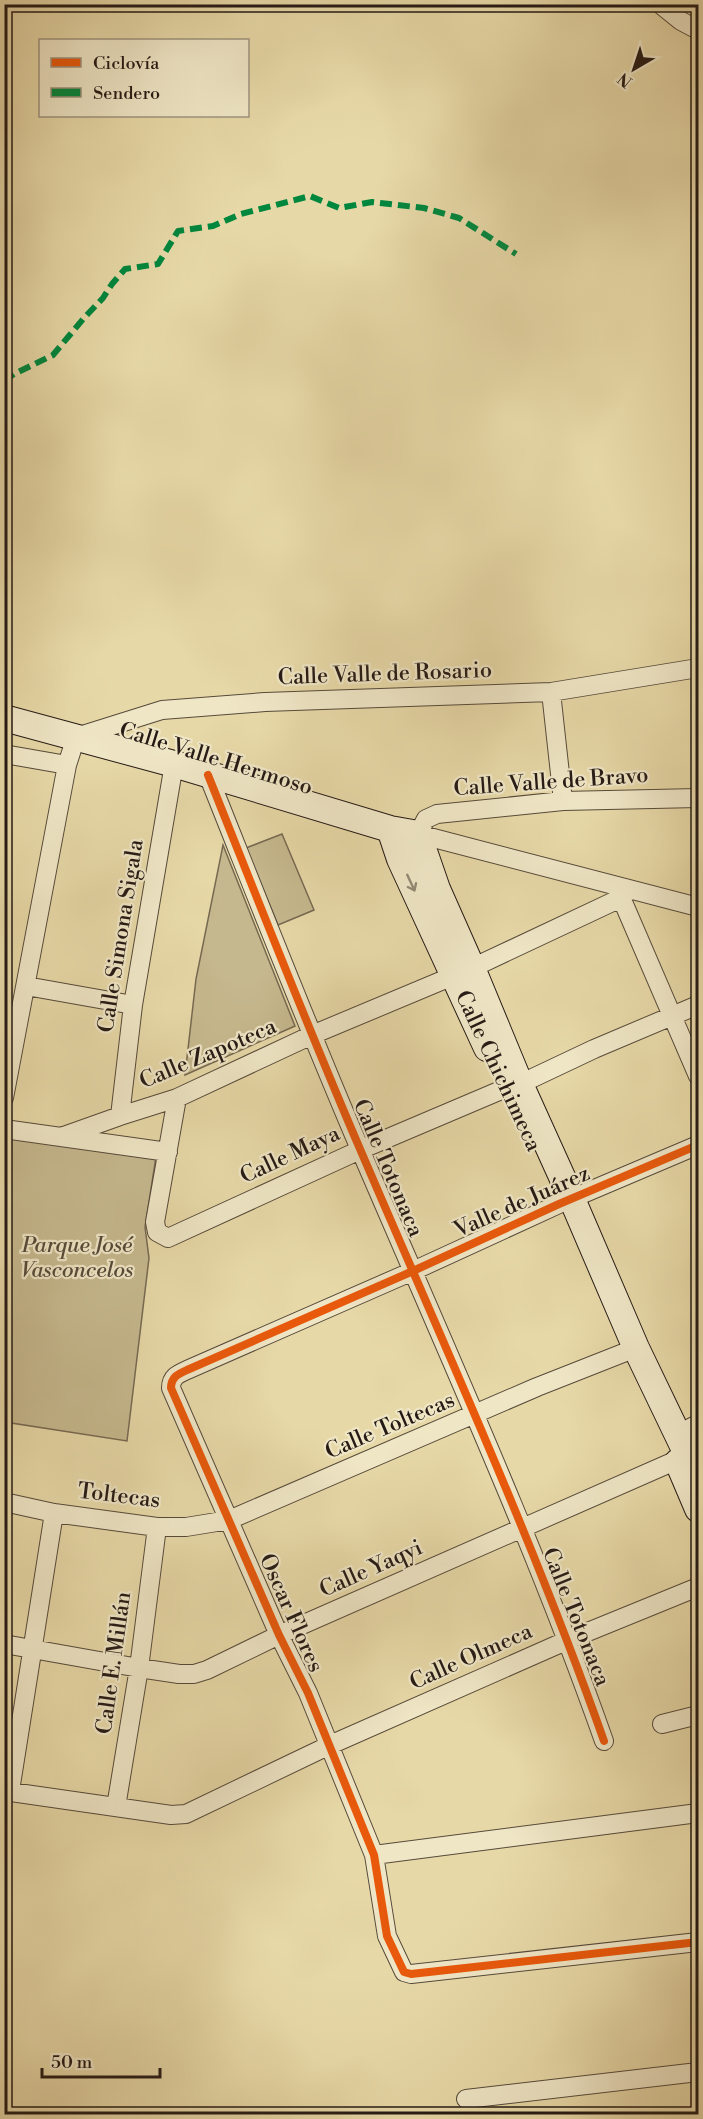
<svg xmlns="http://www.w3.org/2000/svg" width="703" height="2119" viewBox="0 0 703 2119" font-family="'Libre Bodoni',serif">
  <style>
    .green { fill: #c6b88e; stroke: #766952; stroke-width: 1.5 }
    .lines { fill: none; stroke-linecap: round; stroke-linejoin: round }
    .minor-casing { stroke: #564a3a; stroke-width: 20 }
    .secondary-casing { stroke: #251a15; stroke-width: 28 }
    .minor { stroke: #efe6c6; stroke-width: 18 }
    .secondary { stroke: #efe6c6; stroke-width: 26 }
    .quiet { stroke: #00873e; stroke-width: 6; stroke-dasharray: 12 6; stroke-linecap: butt }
    .cycleway-casing { stroke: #efe6c6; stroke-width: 11 }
    .cycleway { stroke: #e8590c; stroke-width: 8 }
    .oneway { stroke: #948a76 }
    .labels { text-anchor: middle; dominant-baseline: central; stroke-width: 4.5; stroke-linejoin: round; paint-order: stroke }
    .street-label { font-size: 22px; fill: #251a15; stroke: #efe6c6 }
    .park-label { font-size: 22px; font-style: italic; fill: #554939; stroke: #efe6c6 }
  </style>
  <rect width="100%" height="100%" fill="#e7d8a7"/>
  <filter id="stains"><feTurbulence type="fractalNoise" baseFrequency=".00333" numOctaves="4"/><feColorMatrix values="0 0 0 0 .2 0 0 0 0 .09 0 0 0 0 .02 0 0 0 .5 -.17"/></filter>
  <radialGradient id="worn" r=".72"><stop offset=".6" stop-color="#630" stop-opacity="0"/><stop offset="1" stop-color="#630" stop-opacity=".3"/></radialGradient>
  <!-- green -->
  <path class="green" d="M282,834L314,910L278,925L246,848Z
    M223,845L295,1026L185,1075L196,979Z
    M4,1133L156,1157L145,1227L149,1258L127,1441L5,1422Z"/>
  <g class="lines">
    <!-- minor casing -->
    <g class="minor-casing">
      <path id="minor" d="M660,4L681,21L698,30
        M551,692L563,801
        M4,754L67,765
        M208,775C258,900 307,1026 360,1149C444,1345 533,1540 604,1741
        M698,798L563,801L437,814L426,819L418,834L698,907
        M617,888L698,1076
        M26,986L133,1005
        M4,1098L67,765L76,737L162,710L265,702L551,692L698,668
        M177,1098L155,1222L157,1232L168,1238L360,1150L506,1088L520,1084L594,1049L698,1005
        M120,1116L133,1005L174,764
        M4,1129L168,1152
        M61,1137L120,1116L177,1098L312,1035L472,968L623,897
        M698,1145L559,1204L413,1271L187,1370C178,1374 171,1377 171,1388L279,1635L308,1693L374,1855L387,1936L404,1972L411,1974L698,1942
        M678,1434L698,1424
        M4,1502L54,1513L157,1527H186L229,1520L537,1387L636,1348
        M4,1644L139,1668L179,1674H194L207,1670L279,1635L677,1460
        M662,1724L698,1715
        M4,1791L171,1815L186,1814L330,1745L568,1640L698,1587
        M10,1791L54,1513
        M116,1807L139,1668L157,1527
        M374,1855L698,1813
        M466,2099L698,2072"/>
    </g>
    <!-- secondary casing -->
    <g class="secondary-casing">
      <path id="secondary" d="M4,718L174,764L390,829L418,834L437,889L472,968L520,1084L572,1199L636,1348L698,1477
        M390,829L400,859L487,1048
        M678,1462L698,1509"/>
    </g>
    <!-- minor -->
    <use href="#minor" class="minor"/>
    <!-- secondary -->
    <use href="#secondary" class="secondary"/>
    <!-- quiet -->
    <path class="quiet" d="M4,381L14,374L53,355L84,318L103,298L112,284L125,269L158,264L178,231L213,226L241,214L310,196L339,208L372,202L424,208L459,218L516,254"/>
    <!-- cycleway casing -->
    <g class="cycleway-casing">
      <path id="cycleway" d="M208,775C258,900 307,1026 360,1149C444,1345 533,1540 604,1741
        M698,1145L559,1204L413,1271L187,1370C178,1374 171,1377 171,1388L279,1635L308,1693L374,1855L387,1936L404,1972L411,1974L698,1942"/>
    </g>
    <!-- cycleway -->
    <use href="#cycleway" class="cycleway"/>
  </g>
  <!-- one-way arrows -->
  <defs><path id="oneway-shaft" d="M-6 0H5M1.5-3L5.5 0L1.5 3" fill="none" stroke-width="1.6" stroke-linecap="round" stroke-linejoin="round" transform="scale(1.5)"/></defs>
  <use class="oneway" href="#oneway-shaft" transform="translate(411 883) rotate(65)"/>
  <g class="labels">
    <!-- street labels -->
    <g class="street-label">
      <text transform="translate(385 674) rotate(-2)">Calle Valle de Rosario</text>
      <text transform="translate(216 759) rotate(17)">Calle Valle Hermoso</text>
      <text transform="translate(551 782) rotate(-4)">Calle Valle de Bravo</text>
      <text transform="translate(121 936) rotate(-81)">Calle Simona Sigala</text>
      <text transform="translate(208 1054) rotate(-23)">Calle Zapoteca</text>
      <text transform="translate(498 1071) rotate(65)">Calle Chichimeca</text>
      <text transform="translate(290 1155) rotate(-25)">Calle Maya</text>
      <text transform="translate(388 1168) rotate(67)">Calle Totonaca</text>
      <text transform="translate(522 1202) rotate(-24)">Valle de Juárez</text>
      <text transform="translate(390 1426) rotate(-23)">Calle Toltecas</text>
      <text transform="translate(119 1496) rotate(7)">Toltecas</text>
      <text transform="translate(371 1569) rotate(-24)">Calle Yaqyi</text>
      <text transform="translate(291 1613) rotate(66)">Oscar Flores</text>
      <text transform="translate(576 1617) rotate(68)">Calle Totonaca</text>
      <text transform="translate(471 1657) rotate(-24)">Calle Olmeca</text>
      <text transform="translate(114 1663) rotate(-82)">Calle E. Millán</text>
    </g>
    <!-- park labels -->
    <g class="park-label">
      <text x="77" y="1245">Parque José<tspan x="77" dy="25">Vasconcelos</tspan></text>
    </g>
  </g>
  <!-- margin -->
  <rect width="703" height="2119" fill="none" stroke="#e7d8a7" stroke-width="24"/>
  <rect x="6" y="6" width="691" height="2107" fill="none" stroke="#251a15" stroke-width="3"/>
  <rect x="12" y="12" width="679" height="2095" fill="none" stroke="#251a15" stroke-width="1.5"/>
  <!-- legend -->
  <rect x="39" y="39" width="210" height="78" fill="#efe6c6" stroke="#9e947f" stroke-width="1.5"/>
  <rect x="51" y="58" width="30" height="9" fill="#e8590c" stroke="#9e947f" stroke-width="1.5"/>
  <text x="93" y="69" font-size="18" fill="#251a15">Ciclovía</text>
  <rect x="51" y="88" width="30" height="9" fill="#00873e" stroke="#9e947f" stroke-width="1.5"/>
  <text x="93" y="99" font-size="18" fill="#251a15">Sendero</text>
  <!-- north arrow -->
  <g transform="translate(634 69) rotate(219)" stroke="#efe6c6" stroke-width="4.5" paint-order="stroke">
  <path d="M0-4.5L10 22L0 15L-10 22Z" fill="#251a15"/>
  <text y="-9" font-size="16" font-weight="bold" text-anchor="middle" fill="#251a15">N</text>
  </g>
  <!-- scale -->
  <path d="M42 2068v9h118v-9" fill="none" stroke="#251a15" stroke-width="3"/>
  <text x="51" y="2068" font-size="18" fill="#251a15" stroke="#efe6c6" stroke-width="4.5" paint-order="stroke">50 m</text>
  <rect width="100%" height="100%" filter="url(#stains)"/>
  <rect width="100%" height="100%" fill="url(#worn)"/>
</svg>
